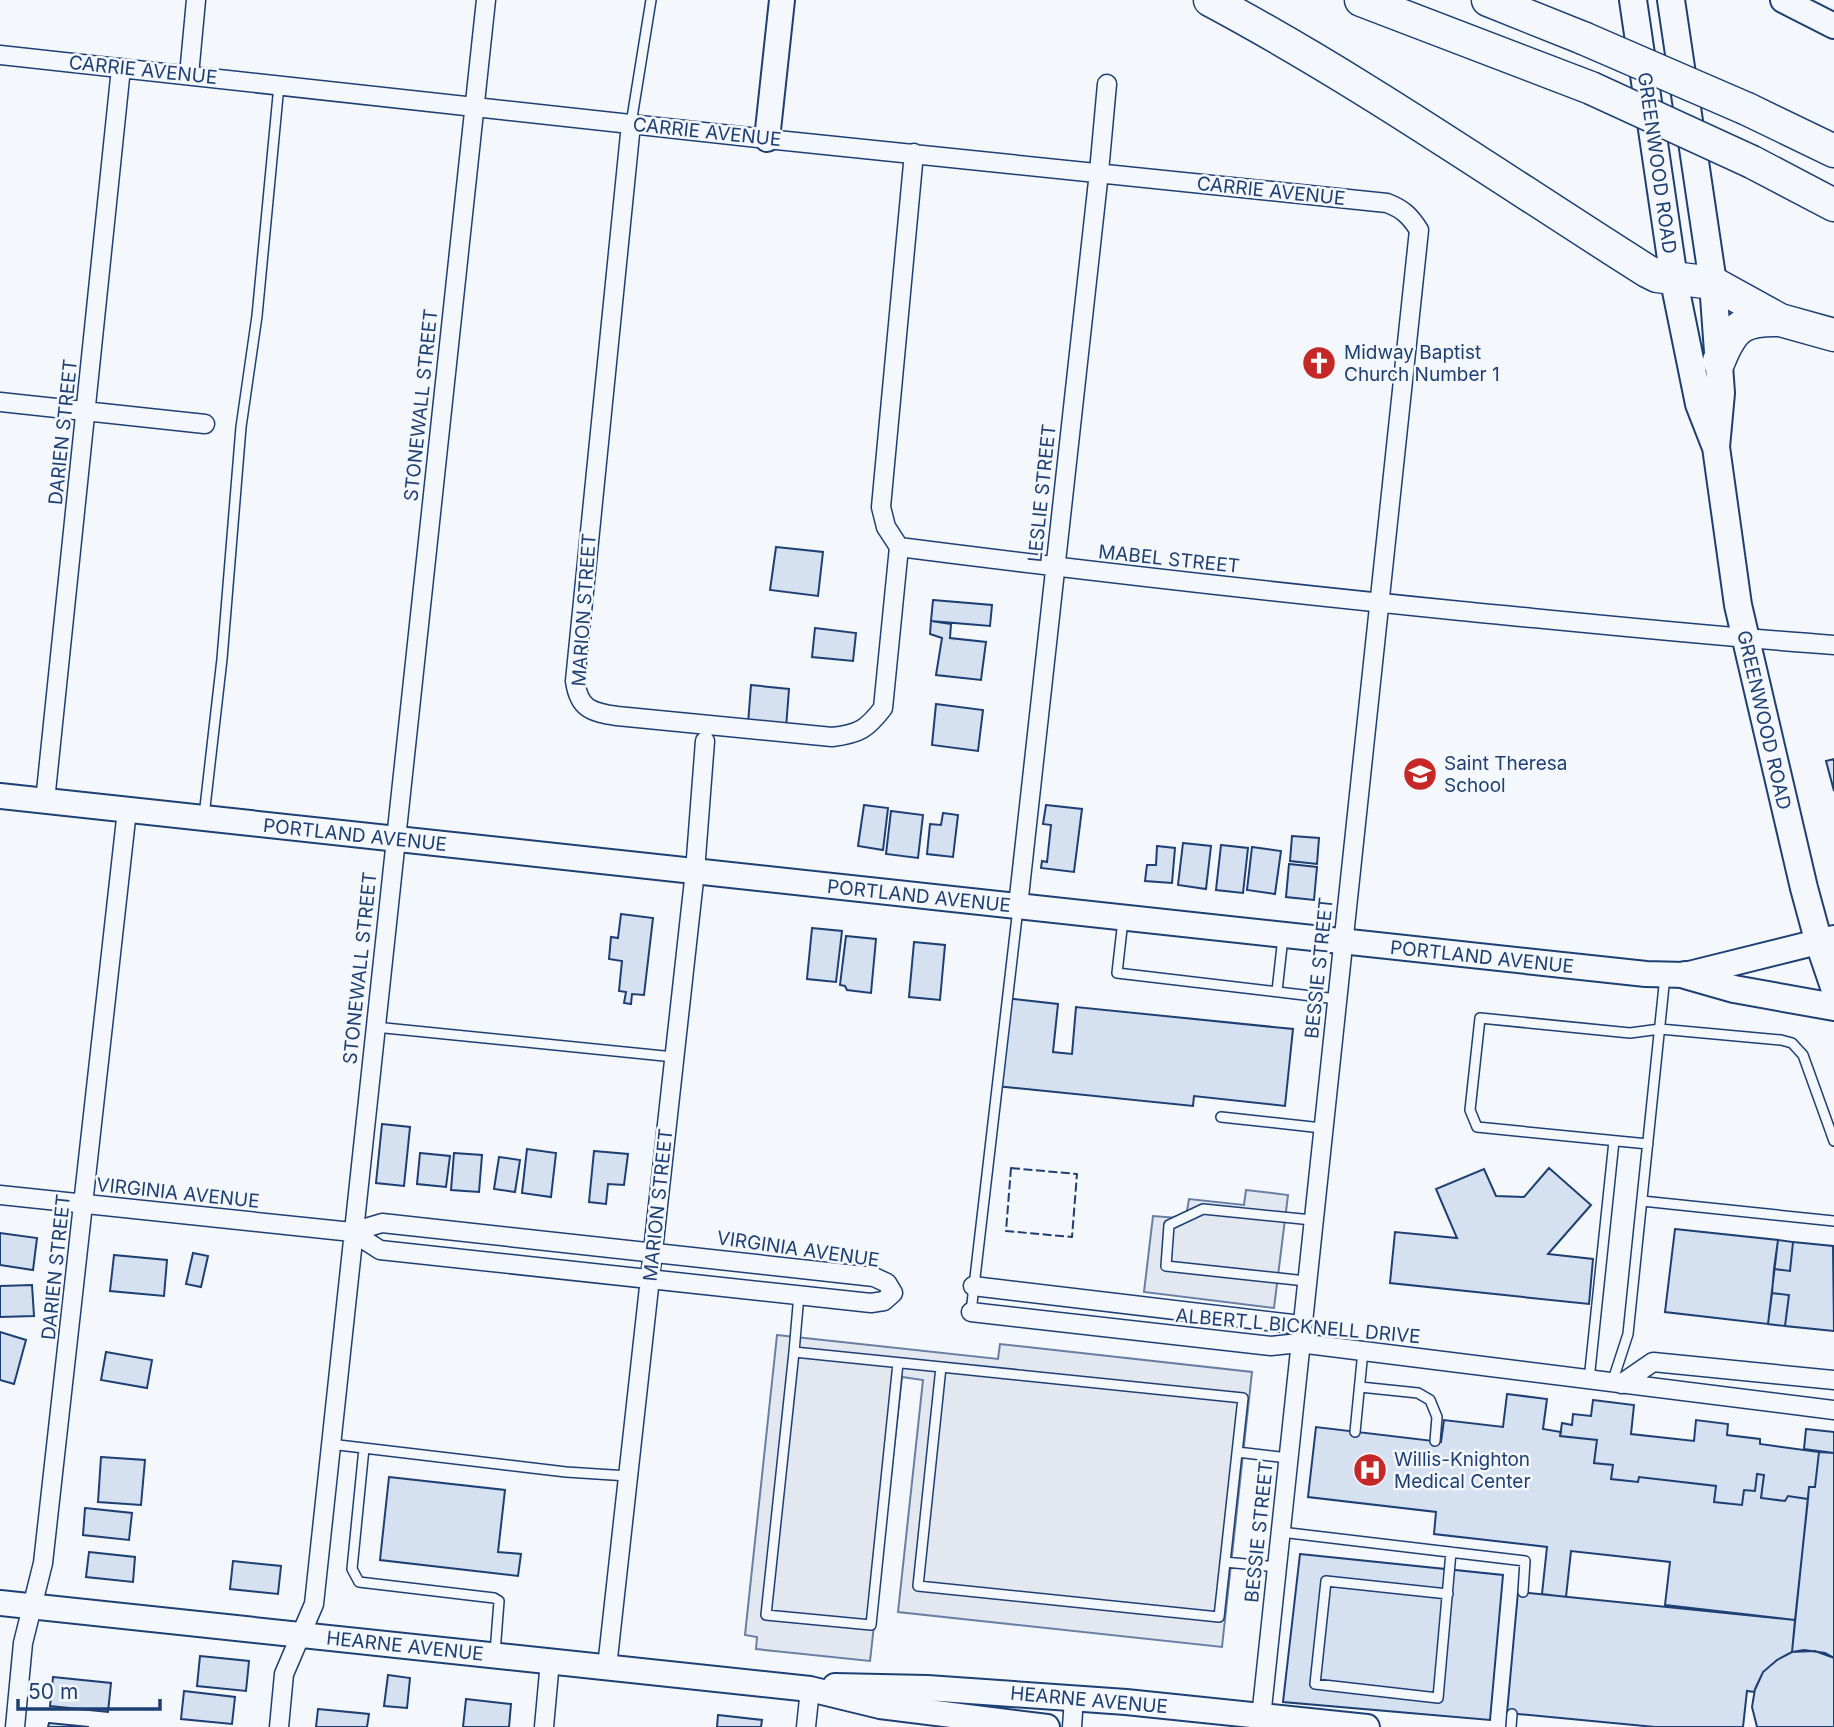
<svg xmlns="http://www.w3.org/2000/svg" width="1834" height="1727" viewBox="0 0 1834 1727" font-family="Inter,sans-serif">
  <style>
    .parking { fill: #e3e8f0; stroke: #687fa3; stroke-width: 2 }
    .building { fill: #d5e0f0; stroke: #1d3f73; stroke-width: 2 }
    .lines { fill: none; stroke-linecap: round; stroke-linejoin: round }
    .lane-casing { stroke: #1d3f73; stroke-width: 12 }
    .street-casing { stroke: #1d3f73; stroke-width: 21 }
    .secondary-casing { stroke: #1d3f73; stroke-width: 28 }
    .primary-casing { stroke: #1d3f73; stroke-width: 30 }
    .highway-casing { stroke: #1d3f73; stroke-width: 35 }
    .lane { stroke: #f4f7fb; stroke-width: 9 }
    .street { stroke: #f4f7fb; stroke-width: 18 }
    .secondary { stroke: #f4f7fb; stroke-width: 24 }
    .primary { stroke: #f4f7fb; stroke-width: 26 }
    .highway { stroke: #f4f7fb; stroke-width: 32 }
    .highway-bridge-casing { stroke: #1d3f73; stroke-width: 35; stroke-linecap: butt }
    .highway-bridge { stroke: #f4f7fb; stroke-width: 32 }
    .fence { stroke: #1d3f73; stroke-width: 2; stroke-dasharray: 9 3.5; stroke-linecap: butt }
    .labels { text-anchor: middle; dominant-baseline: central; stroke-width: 5; stroke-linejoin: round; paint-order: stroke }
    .street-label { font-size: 19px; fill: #1d3f73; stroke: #f4f7fb }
    .poi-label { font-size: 19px; fill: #1d3f73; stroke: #f4f7fb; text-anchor: start }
  </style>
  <rect width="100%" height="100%" fill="#f4f7fb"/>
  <!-- parking -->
  <path class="parking" d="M1246,1190L1288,1195L1274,1308L1144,1292L1153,1216L1178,1218L1187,1211L1189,1199L1244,1205Z
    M777,1335L998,1359L1000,1344L1252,1372L1222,1647L898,1612L923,1380L902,1377L870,1661L756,1649L757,1637L745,1635Z"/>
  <!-- building -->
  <path class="building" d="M776,547L823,552L818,596L770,590Z
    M933,600L992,605L990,626L931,621Z
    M931,621L951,624L950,638L986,642L981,680L936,675L942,638L930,634Z
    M815,628L856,633L853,661L812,657Z
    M751,685L789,689L786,728L748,724Z
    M936,704L983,710L978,751L932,745Z
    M1834,759V791L1826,761Z
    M864,805L888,808L883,850L858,846Z
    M1046,805L1082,809L1074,872L1041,868L1042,861L1047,862L1051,825L1043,824Z
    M891,811L923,815L918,858L886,854Z
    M943,813L958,815L953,857L927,854L930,824L941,825Z
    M1292,836L1319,838L1317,864L1290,861Z
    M1183,843L1211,846L1206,889L1178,885Z
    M1221,845L1248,848L1243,893L1216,890Z
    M1157,846L1175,848L1172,883L1145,881L1147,865H1156Z
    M1252,847L1281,851L1275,894L1247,890Z
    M1289,864L1317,867L1314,900L1286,897Z
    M621,914L653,918L644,995L632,994L631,1004L624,1003L626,992L619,991L622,961L609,959L611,937L618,938Z
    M812,928L842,931L836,982L807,979Z
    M846,936L876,939L871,993L847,990L845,986L840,985Z
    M914,942L945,945L940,1000L909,997Z
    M1005,998L1058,1004L1053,1052L1072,1054L1076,1007L1293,1029L1285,1106L1194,1096L1193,1106L996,1086Z
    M382,1124L410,1127L404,1186L376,1183Z
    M527,1149L556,1153L551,1197L522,1193Z
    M594,1151L628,1154L624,1185L608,1184L606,1204L589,1202Z
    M420,1153L450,1156L446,1187L417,1184Z
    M454,1153L482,1155L479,1192L451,1190Z
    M499,1157L520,1160L515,1192L494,1189Z
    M1549,1168L1591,1205L1548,1254L1593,1259L1589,1304L1390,1283L1395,1232L1457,1238L1436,1189L1484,1169L1496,1196L1524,1197Z
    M1675,1229L1778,1240L1768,1324L1665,1312Z
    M0,1233L37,1238L33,1270L0,1265Z
    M1778,1240L1793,1242L1790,1271L1774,1269Z
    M1793,1242L1833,1246L1834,1331L1785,1326L1789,1295L1772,1293L1774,1269L1790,1271Z
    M193,1253L208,1256L201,1287L186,1284Z
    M114,1255L167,1260L164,1296L110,1291Z
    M32,1285L34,1316L0,1317V1286Z
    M1772,1293L1789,1295L1785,1326L1768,1324Z
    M0,1332L26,1340L14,1384L0,1380Z
    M106,1352L152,1360L147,1388L101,1380Z
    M1507,1394L1547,1399L1543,1429L1561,1432L1560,1436L1597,1440L1594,1463L1613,1465L1611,1479L1638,1482L1639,1477L1716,1486L1714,1502L1742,1505L1744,1490L1755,1491L1757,1474L1764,1475L1761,1498L1785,1501L1788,1496L1808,1499L1795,1620L1665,1605L1670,1562L1571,1551L1566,1597L1542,1594L1547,1547L1434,1534L1436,1512L1308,1497L1316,1427L1441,1442L1444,1420L1503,1427Z
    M1593,1400L1634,1405L1631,1434L1694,1441L1696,1420L1728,1424L1727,1435L1760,1439V1444L1819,1452L1815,1487H1809L1808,1499L1788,1496L1785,1501L1761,1498L1764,1475L1757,1474L1755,1491L1744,1490L1742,1505L1714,1502L1716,1486L1639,1477L1638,1482L1611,1479L1613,1465L1594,1463L1597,1440L1560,1436L1562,1423L1572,1425L1573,1414L1591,1416Z
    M1806,1429L1834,1432V1453L1804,1449Z
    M1819,1452L1834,1453V1658L1815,1651L1792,1652L1809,1487H1815Z
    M101,1457L145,1460L141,1505L98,1502Z
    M389,1477L505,1490L498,1552L521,1554L518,1576L380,1560Z
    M85,1508L132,1513L129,1540L83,1535Z
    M89,1552L135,1557L133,1582L86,1577Z
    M1300,1554L1503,1575L1490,1720L1283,1702Z
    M233,1561L281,1566L278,1594L230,1589Z
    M1518,1592L1795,1620L1792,1652L1777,1660L1763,1672L1754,1692L1747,1691L1743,1727H1655L1507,1713Z
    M1804,1650L1825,1653L1834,1658V1727H1757L1752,1707L1755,1689L1763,1672L1777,1660L1792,1652Z
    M200,1656L249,1661L246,1691L197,1686Z
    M388,1675L410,1678L407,1708L384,1706Z
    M53,1677L111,1683L108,1712L50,1706Z
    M184,1691L235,1697L232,1724L181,1719Z
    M466,1699L511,1704L509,1727H463Z
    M318,1709L369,1714L367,1727H316Z
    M718,1715L762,1720L761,1727H717Z
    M49,1723L89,1727H48Z"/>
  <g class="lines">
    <!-- lane casing -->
    <g class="lane-casing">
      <path id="lane" d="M631,124L651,0
        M204,816L222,659L241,427L257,316L279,85
        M1123,920L1117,973L1337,999
        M1277,991L1283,937
        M375,1027L674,1057
        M1221,1117L1322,1128
        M1648,1144L1477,1127L1470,1110L1480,1018L1630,1033L1660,1029L1781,1040L1792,1043L1803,1055L1834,1141
        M1642,1201L1834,1221
        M1306,1281L1166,1266L1169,1225L1203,1209L1312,1220
        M971,1312L1018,908
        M794,1352L799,1294
        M898,1363L871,1625L766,1615L794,1352L941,1367
        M941,1367L1243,1398L1219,1617L918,1586Z
        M1589,1380L1614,1141
        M1612,1383L1628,1334L1665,976
        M1360,1387L1418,1393L1430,1400L1437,1417L1435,1441
        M1355,1432L1363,1351
        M330,1444L566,1472L628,1476
        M364,1448L352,1569L359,1582L494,1598L499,1601L495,1653
        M1237,1452L1288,1458
        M1281,1532L1525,1561L1523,1592
        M1225,1562L1277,1567
        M1448,1594L1326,1581L1315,1684L1438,1698L1451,1552
        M1511,1727L1512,1714"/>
    </g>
    <!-- street casing -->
    <g class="street-casing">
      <path id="street" d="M0,55L767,139L1387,203C1403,209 1410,216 1419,230L1260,1727
        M189,75L196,0
        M631,124L575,681C579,709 591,712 617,716L832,737C859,734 867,729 883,708L899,547
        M914,153L881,507L886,527L899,547C1086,571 1273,592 1461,611C1585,623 1709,636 1834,645
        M0,402L205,424
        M45,801L121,68
        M1018,906L1099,172L1107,84
        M0,1195L352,1232L382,1223L874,1277L887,1283L893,1293L884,1301L871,1303L380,1250L352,1232
        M973,1286L1301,1325
        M971,1312L1271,1346L1299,1343L1834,1410
        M1621,1384L1653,1362L1834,1380
        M607,1667L695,871L705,741
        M15,1727L23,1643L43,1563L127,810
        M279,1727L284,1674L314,1604L486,0
        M544,1727L550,1661
        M806,1727L810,1689
        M1072,1727L1074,1698"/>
    </g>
    <!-- secondary casing -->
    <g class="secondary-casing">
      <path id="secondary" d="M1783,0L1834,26
        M767,139L782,0
        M0,796L1646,974L1685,975L1834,938
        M0,1603L810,1689L880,1706L1047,1727
        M835,1686L927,1688L1126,1702L1367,1727"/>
    </g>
    <!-- primary casing -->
    <g class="primary-casing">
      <path id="primary" d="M1633,0L1675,286L1699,404L1715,445
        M1671,0L1713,283L1721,393L1716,447L1738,605L1804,888L1819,943L1834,987
        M1685,975L1734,989L1834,1007"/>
    </g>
    <!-- highway casing -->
    <g class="highway-casing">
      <path id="highway" d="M1210,0C1360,80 1503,180 1647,271L1657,276L1713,283L1780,320L1834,335
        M1361,0L1591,88
        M1488,0L1583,38
        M1747,109L1834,151
        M1752,162L1834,205
        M1719,361C1733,326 1743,319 1780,320"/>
    </g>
    <!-- lane -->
    <use href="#lane" class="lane"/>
    <!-- street -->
    <use href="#street" class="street"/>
    <!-- secondary -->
    <use href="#secondary" class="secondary"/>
    <!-- primary -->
    <use href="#primary" class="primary"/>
    <!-- highway -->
    <use href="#highway" class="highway"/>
    <!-- highway-bridge casing -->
    <g class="highway-bridge-casing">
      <path id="highway-bridge" d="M1583,38L1747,109
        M1591,88L1752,162"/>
    </g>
    <!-- highway-bridge -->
    <use href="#highway-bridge" class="highway-bridge"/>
    <!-- fence -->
    <path class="fence" d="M1011,1168L1077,1174L1072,1237L1006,1231Z"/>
  </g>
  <!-- icons -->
  <defs>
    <g id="church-disc" transform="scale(1.75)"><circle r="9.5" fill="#c62828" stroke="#f4f7fb"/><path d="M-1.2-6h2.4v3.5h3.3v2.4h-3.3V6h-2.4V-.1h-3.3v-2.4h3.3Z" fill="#fff"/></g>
    <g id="school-disc" transform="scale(1.75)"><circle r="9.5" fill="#c62828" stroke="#f4f7fb"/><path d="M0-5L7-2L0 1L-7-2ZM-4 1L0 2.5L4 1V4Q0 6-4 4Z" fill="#fff"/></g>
    <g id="hospital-disc" transform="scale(1.75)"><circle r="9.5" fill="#c62828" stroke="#f4f7fb"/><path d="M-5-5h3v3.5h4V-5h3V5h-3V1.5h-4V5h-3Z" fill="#fff"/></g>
  </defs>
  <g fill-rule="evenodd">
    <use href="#church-disc" x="1319" y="363"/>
    <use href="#school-disc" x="1420" y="774"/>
    <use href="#hospital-disc" x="1370" y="1470"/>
  </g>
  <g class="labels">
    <!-- street labels -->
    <g class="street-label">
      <text transform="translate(143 70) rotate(6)">CARRIE AVENUE</text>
      <text transform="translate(707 132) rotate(6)">CARRIE AVENUE</text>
      <text transform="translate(1657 163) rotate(82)">GREENWOOD ROAD</text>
      <text transform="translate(1271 191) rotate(6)">CARRIE AVENUE</text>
      <text transform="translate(421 405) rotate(-84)">STONEWALL STREET</text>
      <text transform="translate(63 432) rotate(-84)">DARIEN STREET</text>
      <text transform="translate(1042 493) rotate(-84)">LESLIE STREET</text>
      <text transform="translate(1169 559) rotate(6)">MABEL STREET</text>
      <text transform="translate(584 610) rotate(-86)">MARION STREET</text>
      <text transform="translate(1764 720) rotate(77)">GREENWOOD ROAD</text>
      <text transform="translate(355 835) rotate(6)">PORTLAND AVENUE</text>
      <text transform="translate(919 896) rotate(6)">PORTLAND AVENUE</text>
      <text transform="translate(1482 957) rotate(6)">PORTLAND AVENUE</text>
      <text transform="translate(360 968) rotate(-84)">STONEWALL STREET</text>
      <text transform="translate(1319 968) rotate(-84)">BESSIE STREET</text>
      <text transform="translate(178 1193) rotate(6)">VIRGINIA AVENUE</text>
      <text transform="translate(658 1205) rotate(-84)">MARION STREET</text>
      <text transform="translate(798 1249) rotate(8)">VIRGINIA AVENUE</text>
      <text transform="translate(56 1267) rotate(-84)">DARIEN STREET</text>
      <text transform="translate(1298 1326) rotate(5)">ALBERT L BICKNELL DRIVE</text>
      <text transform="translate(1259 1532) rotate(-84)">BESSIE STREET</text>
      <text transform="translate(405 1646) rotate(6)">HEARNE AVENUE</text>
      <text transform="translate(1089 1700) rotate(5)">HEARNE AVENUE</text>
    </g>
    <!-- poi labels -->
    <g class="poi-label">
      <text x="1344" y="352">Midway Baptist<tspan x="1344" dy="22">Church Number 1</tspan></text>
      <text x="1444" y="763">Saint Theresa<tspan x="1444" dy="22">School</tspan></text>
      <text x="1394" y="1459">Willis-Knighton<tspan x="1394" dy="22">Medical Center</tspan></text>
    </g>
  </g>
  <!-- scale -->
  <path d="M18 1699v10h142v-10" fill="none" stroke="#1d3f73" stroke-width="3.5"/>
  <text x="28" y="1699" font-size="21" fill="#1d3f73" stroke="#f4f7fb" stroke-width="5" paint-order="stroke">50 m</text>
</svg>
